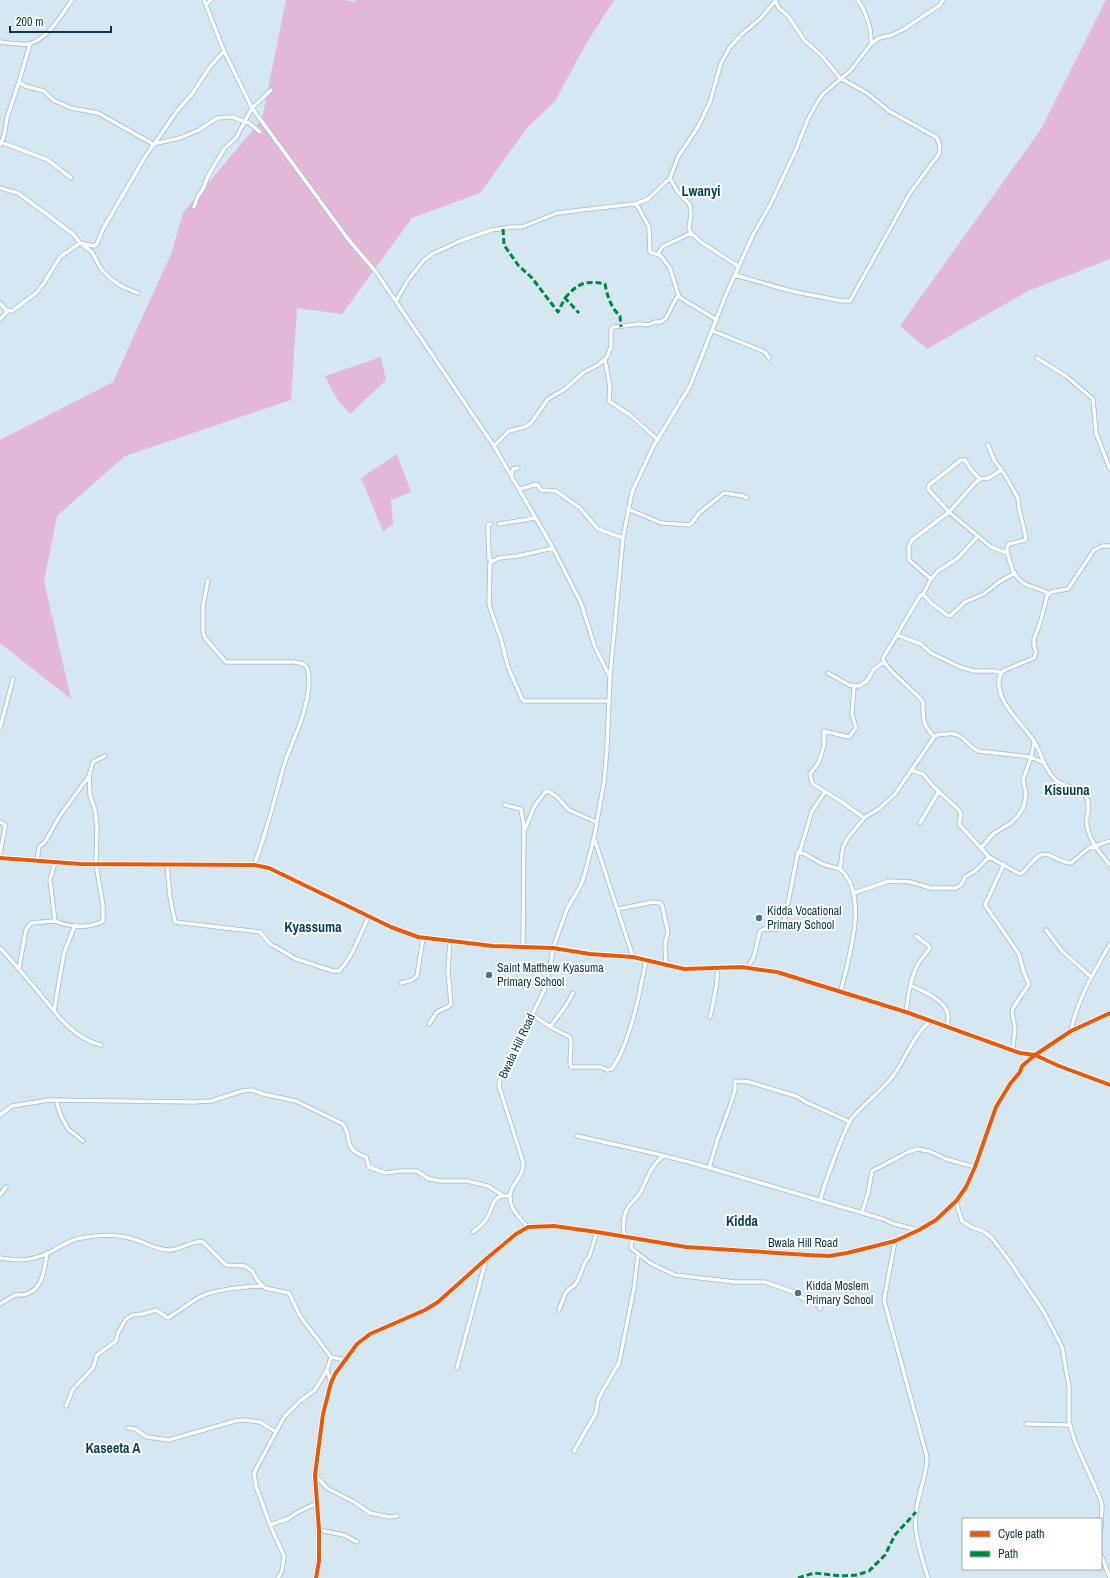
<svg xmlns="http://www.w3.org/2000/svg" width="1110" height="1578" viewBox="0 0 1110 1578" font-family="'Archivo Narrow',sans-serif">
  <style>
    .green { fill: #e3b9d6 }
    .lines { fill: none; stroke-linecap: round; stroke-linejoin: round }
    .minor-casing { stroke: #a1bbc7; stroke-width: 5 }
    .tertiary-casing { stroke: #a1bbc7; stroke-width: 6 }
    .minor { stroke: #f9fbfd; stroke-width: 3.5 }
    .tertiary { stroke: #f9fbfd; stroke-width: 4.5 }
    .quiet { stroke: #00873e; stroke-width: 3; stroke-dasharray: 6 3; stroke-linecap: butt }
    .cycleway-casing { stroke: #fff; stroke-width: 6 }
    .cycleway { stroke: #e8590c; stroke-width: 4 }
    .poi-dot { fill: #537382; stroke: #fff; stroke-width: 1.5 }
    .labels { text-anchor: middle; dominant-baseline: central; stroke-width: 4; stroke-linejoin: round; paint-order: stroke }
    .poi-label { font-size: 12px; fill: #0d3546; stroke: #fff; text-anchor: start }
    .street-label { font-size: 12px; fill: #0d3546; stroke: #fff }
    .quarter-label { font-size: 14px; font-weight: bold; fill: #093f54; stroke: #fff }
  </style>
  <rect width="100%" height="100%" fill="#d5e7f0"/>
  <!-- green -->
  <path class="green" d="M286,0H345L355,2L356,0H614L586,44L555,101L527,128L480,193L412,218L342,314L297,308L291,400L125,456L57,516L44,581L71,699L0,643V440L113,382L171,254L183,213L262,119Z
    M1106,0H1110V259L1028,291L927,349L900,326L1041,129Z
    M381,357L386,380L350,414L337,399L325,376Z
    M397,454L411,492L391,500L393,524L383,531L361,478Z"/>
  <g class="lines">
    <!-- minor casing -->
    <g class="minor-casing">
      <path id="minor" d="M204,0L224,51L252,108L348,239L376,272L494,446L553,548L581,603L595,647L609,675
        M858,0C867,14 872,27 871,44
        M206,5L211,0
        M0,42C9,43 19,45 28,44C47,41 62,14 72,0
        M19,82L25,86L44,91L53,100L71,108L98,113L153,144L180,138L199,130L217,118L232,117L249,123L260,132
        M1,142L48,160L71,178
        M0,145L4,136L7,118L19,82L30,44
        M670,178L677,191L690,205L691,214L689,229L691,233L701,242L738,266
        M0,188L18,193L48,215L74,235L80,243L92,252L101,269L111,279L123,287L138,293
        M635,204L648,199L670,178L678,157L698,127L710,102L721,63L730,47L741,35L761,18L776,0
        M194,207L198,196L203,189L208,176L224,149L236,138L252,108L271,90
        M658,254L662,247L691,233
        M735,275L791,291L842,301H850L910,193L939,154L940,146L937,138L934,136L889,111L867,93L840,78L822,56L804,40L789,17L779,8L775,1
        M396,301L408,280L424,260L432,254L460,241L491,230L512,227H522L557,213L633,204L637,205L649,227L650,252L661,256L670,268L679,297L717,320
        M0,303L6,310L12,311L36,293L44,283L60,257L80,243L94,246L97,244L103,229L145,157L177,111L192,94L209,68L224,51
        M0,319L8,311
        M713,331L765,352L769,358
        M1037,358L1066,376L1093,399L1096,433L1110,469
        M605,360L610,387L609,401L630,415L658,440
        M988,445L994,460L1005,475L1018,498L1019,508L1026,538L1025,540L1009,544L1007,547V553
        M494,446L509,431L525,427L531,423L548,399L565,389L584,372L598,365L607,357L611,347V329L614,327L640,324L648,325L655,322H661L666,318L678,295
        M512,474L513,469L518,468
        M980,479L972,471L965,460H961L929,485L928,489L949,512L991,547L1007,553C1010,559 1010,565 1013,571C1022,588 1034,585 1049,594
        M520,489L537,484L541,490L556,491L580,508L598,529L623,538
        M628,509L661,523L689,525L692,523L699,513L724,493L743,496L747,498
        M491,524L488,525V528L489,555V559L493,561
        M499,524L536,518
        M553,548L518,556L499,558L490,563L489,604L492,614L501,639L508,667L522,699L524,701H609
        M931,579L909,560V546L912,540L949,512L976,482L980,479L989,478L1001,470
        M208,580L203,606V632L205,638L226,662H294C299,663 305,663 307,668C311,677 308,697 305,707C301,726 291,744 285,762C275,796 267,832 254,865
        M923,594L931,603L947,615L950,616L965,602L984,594L999,582L1015,573
        M897,635L921,644L931,653L960,667L974,671H995L1001,673C990,697 1023,724 1034,741C1042,754 1045,772 1057,781C1066,787 1078,787 1086,797C1092,805 1085,817 1087,826C1090,842 1100,853 1110,865
        M828,673L849,685L859,686L867,681L874,669L884,662
        M1001,673L1005,670L1034,658L1036,652L1034,646V639L1041,620L1047,596L1051,592L1068,589L1094,550L1103,546H1110
        M854,687L852,714L856,728L849,737L824,731V745L819,762L810,774L812,782L813,784L842,802L864,818
        M0,728L13,679
        M934,737C922,723 923,719 923,702C915,690 885,670 883,658C896,638 907,617 920,596L923,594L931,579L938,571L958,558L978,536
        M911,770L923,774L933,786L959,810L961,814L959,824L989,857L1018,873L1020,874C1030,869 1036,850 1049,855C1057,858 1062,863 1071,863L1089,848L1110,841
        M505,805L521,809L524,827L523,947
        M0,822L5,825V828L0,854
        M920,823L939,791
        M525,829L534,807L545,792L548,791L557,797L569,810L596,822
        M981,848L993,834L1011,823L1018,816L1024,806L1026,794L1023,780L1031,757L1034,743
        M800,851L812,811L825,792
        M0,858L81,864L254,865L269,868L391,927L418,937L493,946L553,948L590,954L633,957L684,969L741,967L777,972L906,1012L1020,1053L1035,1055L1059,1066L1110,1085
        M37,861L39,847L45,842L59,817L89,776
        M55,862L50,880L55,921C69,927 89,929 103,921V906L96,864L97,826L95,810L90,795L89,776L93,762L105,756
        M167,864L170,897L175,922L260,932L271,945L276,947L296,959L333,971H339C353,957 360,934 369,916
        M1004,864L985,905L1019,954L1023,970L1029,984L1013,1008L1012,1013L1015,1028L1013,1046L1014,1051
        M854,893L889,881L910,882L931,888H956L961,885L965,877L975,871L989,857
        M618,909L653,902L660,903L662,905L668,932L665,944L666,965
        M1046,930L1062,951L1091,977
        M0,948C16,965 30,982 45,1000C60,1019 76,1039 101,1045
        M633,957L594,838L604,782L607,748L610,676L623,538L632,492L653,447L690,386L725,297L752,237L771,203L795,152L808,119L818,101L823,94L851,70L871,44L879,38L892,35L904,29L940,5L943,0
        M748,967L754,956L760,931L764,929H778L782,926L785,918L798,852L805,854L822,864L840,869
        M19,968L26,930L31,923L55,921
        M401,983L412,980L417,976L423,938
        M910,985C922,991 941,998 947,1011C949,1016 948,1022 947,1027
        M841,991C848,958 870,896 840,869L843,847L847,839L865,817L880,808L895,794L934,737C937,734 941,734 946,734C962,731 966,745 978,751L1031,757L1044,763
        M54,1011L64,953L75,925
        M906,1012C908,997 910,980 917,966C920,959 926,954 930,948L928,945L916,936
        M532,1015L554,1029L570,1037L571,1041L570,1064L571,1067H601L607,1070L612,1069C615,1063 619,1058 621,1053C634,1023 640,992 646,960
        M710,1017C713,1002 719,982 717,968
        M429,1024L437,1012L451,1005L448,970L450,941
        M550,1027L567,1004L573,993
        M1071,1031C1077,1000 1094,972 1110,944
        M56,1100L61,1116L68,1129L83,1141
        M0,1115L12,1106L49,1100L193,1102L211,1101L242,1091L252,1090L263,1094L296,1101L343,1124C354,1140 341,1148 366,1157L369,1167L385,1173L401,1171H417L429,1179L441,1181H467L488,1186L502,1195
        M577,1136C621,1146 667,1155 710,1168C768,1185 825,1202 883,1219L894,1224L919,1230
        M709,1168L718,1138L730,1106L735,1090V1082L737,1081L749,1082L796,1096L806,1102L850,1122
        M0,1195L6,1187
        M957,1200L958,1209L962,1221L971,1227L983,1231L992,1238L1008,1259L1044,1312L1062,1347L1069,1387V1422L1075,1442L1100,1498L1102,1505L1101,1528
        M820,1201C825,1182 832,1164 839,1146C843,1137 846,1126 852,1118C864,1103 881,1092 893,1076C906,1059 913,1034 931,1021
        M862,1213L868,1193L872,1171L908,1152L917,1149L929,1151L946,1159L975,1167
        M528,1227C516,1215 503,1201 514,1185C519,1177 524,1172 523,1162L499,1086L500,1079L542,995L548,980L553,948L567,909L581,885L585,873L594,838
        M473,1232C478,1228 484,1224 487,1218C495,1205 491,1194 510,1196
        M625,1237C622,1228 623,1216 628,1207C632,1202 637,1198 640,1193C648,1178 649,1168 663,1156
        M632,1238L631,1248L650,1263L675,1275L735,1282H765L793,1292L804,1299L820,1306V1309
        M895,1241L884,1300L927,1457C927,1476 918,1493 916,1512C913,1534 922,1557 928,1578
        M0,1258C17,1261 32,1261 48,1253C59,1248 68,1240 81,1238C97,1235 117,1234 133,1239C145,1242 158,1251 171,1250C182,1249 192,1240 203,1242L226,1265L245,1266L252,1271L258,1281L265,1288L289,1293L300,1316L331,1357L327,1370L331,1383
        M0,1304L15,1295C41,1297 44,1275 47,1253
        M559,1310L565,1294L569,1289L574,1286L578,1280L585,1262L589,1257L597,1232
        M331,1357L344,1360
        M457,1368L486,1260
        M66,1406L73,1389L93,1368L97,1355L116,1341L118,1333L126,1319L133,1315L143,1314L156,1310L168,1318C179,1311 189,1303 200,1297C211,1290 248,1286 262,1286
        M1026,1424L1070,1425
        M128,1428L135,1429L147,1437L169,1440L235,1421L244,1420L260,1422L276,1432
        M574,1451L596,1413L598,1400L603,1390L619,1363L634,1288L638,1255
        M315,1475L327,1488L354,1502L370,1513L389,1517L397,1516
        M270,1525L287,1519L300,1511L317,1503
        M319,1530L344,1535L357,1542
        M1101,1555L1110,1578
        M278,1578L282,1571L284,1556L270,1525L259,1494L256,1487L254,1473L284,1417L300,1401L315,1390L327,1370"/>
    </g>
    <!-- tertiary casing -->
    <g class="tertiary-casing">
      <path id="tertiary" d="M316,1578L319,1561V1530L315,1475L323,1414L331,1383L335,1374L357,1344L370,1334L425,1310L438,1302L486,1259L516,1234L528,1227L554,1226L597,1232L686,1247L808,1255L829,1256L847,1253L895,1241L919,1230L936,1220L957,1200L966,1187L975,1167L996,1107L1010,1084L1020,1072L1022,1066L1035,1055L1071,1031L1110,1013"/>
    </g>
    <!-- minor -->
    <use href="#minor" class="minor"/>
    <!-- tertiary -->
    <use href="#tertiary" class="tertiary"/>
    <!-- quiet -->
    <path class="quiet" d="M503,229L504,245L518,265L532,278L558,312L565,298L579,313
      M565,298C578,283 586,280 605,284C607,295 611,308 620,316L621,327
      M798,1578L814,1573L842,1576L857,1575L869,1571L885,1555L895,1535L916,1512"/>
    <!-- cycleway casing -->
    <g class="cycleway-casing">
      <path id="cycleway" d="M0,858L81,864L254,865L269,868L391,927L418,937L493,946L553,948L590,954L633,957L684,969L741,967L777,972L906,1012L1020,1053L1035,1055L1059,1066L1110,1085
        M316,1578L319,1561V1530L315,1475L323,1414L331,1383L335,1374L357,1344L370,1334L425,1310L438,1302L486,1259L516,1234L528,1227L554,1226L597,1232L686,1247L808,1255L829,1256L847,1253L895,1241L919,1230L936,1220L957,1200L966,1187L975,1167L996,1107L1010,1084L1020,1072L1022,1066L1035,1055L1071,1031L1110,1013"/>
    </g>
    <!-- cycleway -->
    <use href="#cycleway" class="cycleway"/>
  </g>
  <!-- markers -->
  <g class="poi-dot">
    <circle cx="759" cy="918" r="4"/>
    <circle cx="489" cy="975" r="4"/>
    <circle cx="798" cy="1293" r="4"/>
  </g>
  <g class="labels">
    <!-- poi labels -->
    <g class="poi-label">
      <text x="767" y="911">Kidda Vocational<tspan x="767" dy="14">Primary School</tspan></text>
      <text x="497" y="968">Saint Matthew Kyasuma<tspan x="497" dy="14">Primary School</tspan></text>
      <text x="806" y="1286">Kidda Moslem<tspan x="806" dy="14">Primary School</tspan></text>
    </g>
    <!-- street labels -->
    <g class="street-label">
      <text transform="translate(517 1046) rotate(-65)">Bwala Hill Road</text>
      <text x="803" y="1243">Bwala Hill Road</text>
    </g>
    <!-- quarter labels -->
    <g class="quarter-label">
      <text x="701" y="191">Lwanyi</text>
      <text x="1067" y="790">Kisuuna</text>
      <text x="313" y="927">Kyassuma</text>
      <text x="742" y="1221">Kidda</text>
      <text x="113" y="1448">Kaseeta A</text>
    </g>
  </g>
  <!-- legend -->
  <rect x="962" y="1518" width="140" height="52" fill="#ffffff" stroke="#9eaeb5"/>
  <rect x="970" y="1531" width="20" height="6" fill="#e8590c" stroke="#9eaeb5"/>
  <text x="998" y="1538" font-size="12" fill="#0d3546">Cycle path</text>
  <rect x="970" y="1551" width="20" height="6" fill="#00873e" stroke="#9eaeb5"/>
  <text x="998" y="1558" font-size="12" fill="#0d3546">Path</text>
  <!-- scale -->
  <path d="M10 26v6h101v-6" fill="none" stroke="#0d3546" stroke-width="2"/>
  <text x="16" y="26" font-size="12" fill="#0d3546" stroke="#ffffff" stroke-width="3" paint-order="stroke">200 m</text>
</svg>
